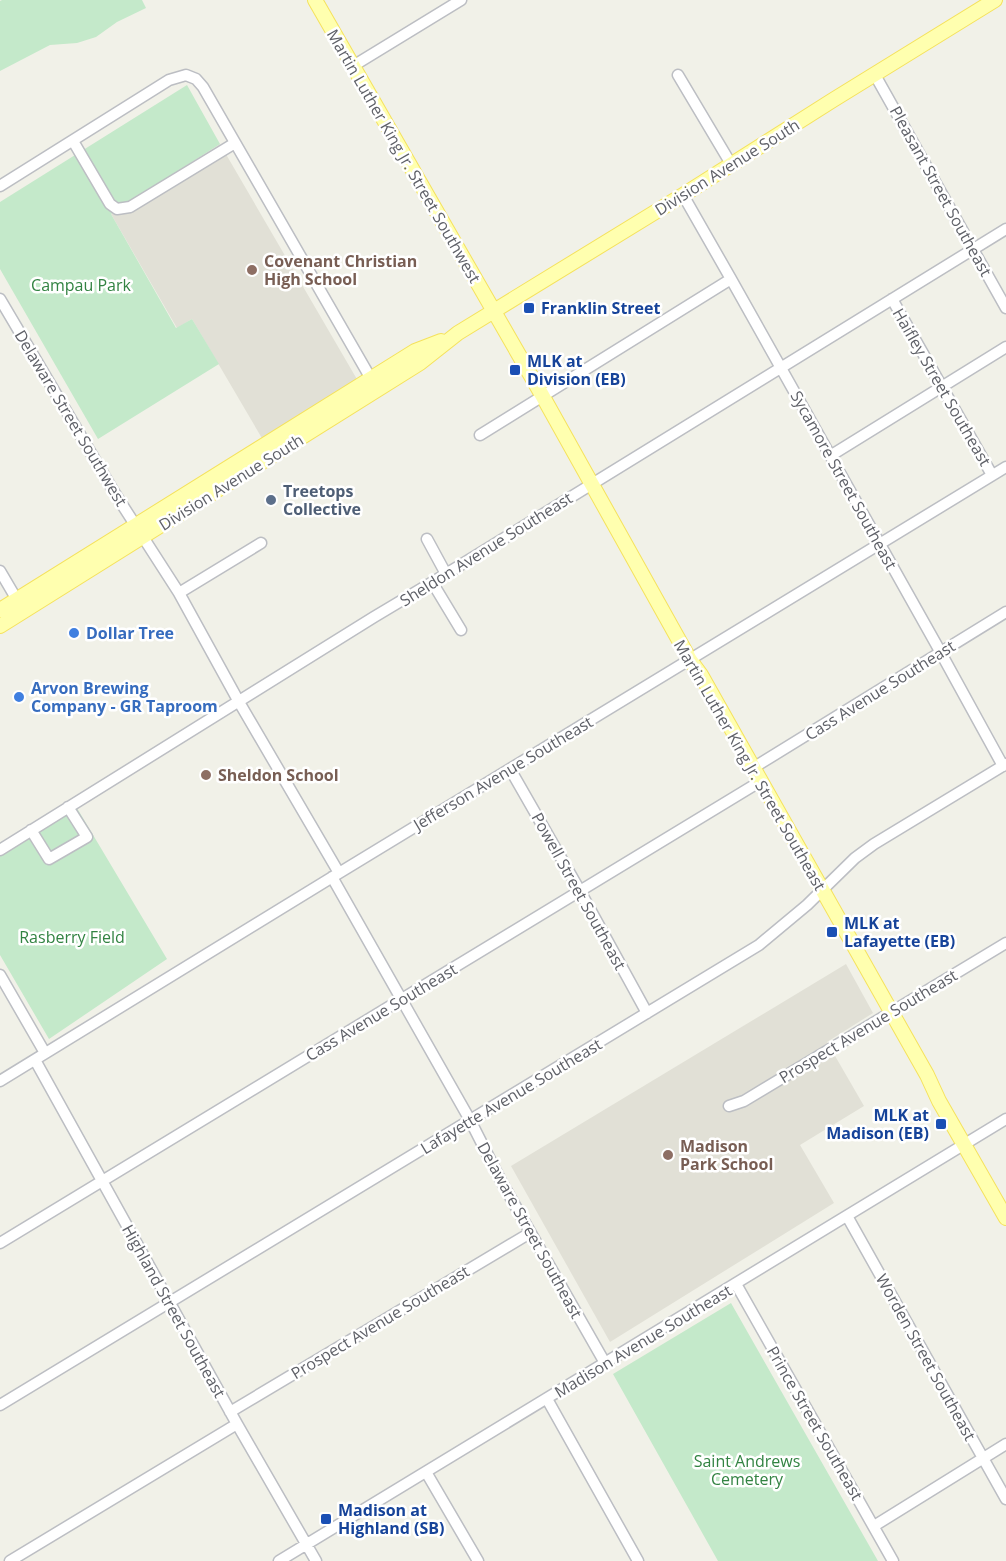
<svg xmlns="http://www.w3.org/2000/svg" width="1006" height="1561" viewBox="0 0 1006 1561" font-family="'Open Sans',sans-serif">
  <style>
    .education { fill: #e1e0d6 }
    .green { fill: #c4e9ca }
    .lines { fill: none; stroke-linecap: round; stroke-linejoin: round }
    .minor-casing { stroke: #bcbec3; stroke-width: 13 }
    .major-casing { stroke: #f5e25d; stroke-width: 16 }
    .minor { stroke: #fff; stroke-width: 10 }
    .major { stroke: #ffffaf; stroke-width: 14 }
    .education-dot { fill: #8d6e63; stroke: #fff; stroke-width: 2 }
    .transit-dot { fill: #1a4fb4; stroke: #fff; stroke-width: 2 }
    .service-dot { fill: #5c6f8a; stroke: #fff; stroke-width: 2 }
    .shop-dot { fill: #3f7fe0; stroke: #fff; stroke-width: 2 }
    .labels { text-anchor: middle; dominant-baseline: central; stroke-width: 5; stroke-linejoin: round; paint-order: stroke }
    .street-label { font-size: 16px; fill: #5f6168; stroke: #fff }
    .education-label { font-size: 16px; font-weight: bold; fill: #785e54; stroke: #fff; text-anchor: start }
    .park-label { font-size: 16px; fill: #328342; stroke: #fff }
    .transit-label { font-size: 16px; font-weight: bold; fill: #164399; stroke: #fff; text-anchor: start }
    .service-label { font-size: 16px; font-weight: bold; fill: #4e5e75; stroke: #fff; text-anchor: start }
    .shop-label { font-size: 16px; font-weight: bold; fill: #366cbe; stroke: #fff; text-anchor: start }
  </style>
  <rect width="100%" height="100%" fill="#f1f1e8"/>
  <!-- education -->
  <path class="education" d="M220,144L358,381L263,440L192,319L177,328L111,214Z
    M846,964L873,1013L827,1042L864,1106L800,1145L834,1203L610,1342L511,1166Z"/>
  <!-- green -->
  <path class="green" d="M2,0H142L146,8L117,22L96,37L77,43L50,45L0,71V1Z
    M187,85L220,144L111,214L176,328L192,319L219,364L98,439L0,269V202Z
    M74,803L167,959L49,1039L0,955V850Z
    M731,1303L878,1561H718L613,1374Z"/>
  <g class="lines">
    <!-- minor casing -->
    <g class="minor-casing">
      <path id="minor" d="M353,66L461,0
        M678,75L731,164
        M875,75L1006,308
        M73,141L110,204L117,209L130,207L235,143
        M0,186L169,80L186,75L196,79L203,87L374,384
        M683,195L731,279L936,644L1003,766
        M0,299L114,492L179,593L239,702L339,873
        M892,299L992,475
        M480,435L731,279
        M830,456L1006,347
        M427,539L446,574
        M0,571L20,605
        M432,582L461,630
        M179,593L261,543
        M753,768L1006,612
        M510,769L580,891L647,1013
        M31,830L49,859L87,837L68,807
        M0,850L374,617L446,574L1006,229
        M332,877L470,1120L500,1179L605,1363
        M0,975L45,1053
        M35,1060L237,1424L316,1561
        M0,1081L339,873L1006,467
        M729,1106L744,1101L1006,943
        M847,1216L1006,1499
        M0,1243L761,781
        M736,1284L893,1561
        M547,1399L638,1561
        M0,1405L759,945L807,905L855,858L874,844L1006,764
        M230,1412L530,1233
        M426,1472L478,1561
        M874,1526L1006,1444
        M10,1561L237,1424
        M279,1561L1006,1119"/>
    </g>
    <!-- major casing -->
    <g class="major-casing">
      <path id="major" d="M315,0L542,395L690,660L701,675L897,1022L927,1075L939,1101L1006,1218
        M0,610L415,351L441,341
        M0,626L420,363L458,333L683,195L833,100L995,0"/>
    </g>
    <!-- minor -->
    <use href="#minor" class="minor"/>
    <!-- major -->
    <use href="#major" class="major"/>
  </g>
  <!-- markers -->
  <g class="education-dot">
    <circle cx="252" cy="270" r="6"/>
    <circle cx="206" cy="775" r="6"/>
    <circle cx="668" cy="1155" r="6"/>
  </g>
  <g class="transit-dot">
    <rect x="523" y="302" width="12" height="12" rx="3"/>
    <rect x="509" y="364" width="12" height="12" rx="3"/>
    <rect x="826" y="926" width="12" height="12" rx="3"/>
    <rect x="935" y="1118" width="12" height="12" rx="3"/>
    <rect x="320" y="1513" width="12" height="12" rx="3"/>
  </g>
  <circle class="service-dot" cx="271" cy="500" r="6"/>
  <g class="shop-dot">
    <circle cx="74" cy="633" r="6"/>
    <circle cx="19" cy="697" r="6"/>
  </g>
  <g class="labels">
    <!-- street labels -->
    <g class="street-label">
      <text transform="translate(404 156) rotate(60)">Martin Luther King Jr. Street Southwest</text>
      <text transform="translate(727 167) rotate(-32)">Division Avenue South</text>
      <text transform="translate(941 191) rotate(61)">Pleasant Street Southeast</text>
      <text transform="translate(942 387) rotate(60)">Haifley Street Southeast</text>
      <text transform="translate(71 418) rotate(59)">Delaware Street Southwest</text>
      <text transform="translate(844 480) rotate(61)">Sycamore Street Southeast</text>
      <text transform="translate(231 482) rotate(-32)">Division Avenue South</text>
      <text transform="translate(486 549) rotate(-32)">Sheldon Avenue Southeast</text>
      <text transform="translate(880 690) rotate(-32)">Cass Avenue Southeast</text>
      <text transform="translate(750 765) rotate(60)">Martin Luther King Jr. Street Southeast</text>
      <text transform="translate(503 773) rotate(-31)">Jefferson Avenue Southeast</text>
      <text transform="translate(579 891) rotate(61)">Powell Street Southeast</text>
      <text transform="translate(381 1012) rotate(-31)">Cass Avenue Southeast</text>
      <text transform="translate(868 1026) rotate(-31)">Prospect Avenue Southeast</text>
      <text transform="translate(511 1096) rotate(-31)">Lafayette Avenue Southeast</text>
      <text transform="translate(530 1230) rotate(61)">Delaware Street Southeast</text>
      <text transform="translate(174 1311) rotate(61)">Highland Street Southeast</text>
      <text transform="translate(380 1322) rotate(-31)">Prospect Avenue Southeast</text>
      <text transform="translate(643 1341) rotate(-31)">Madison Avenue Southeast</text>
      <text transform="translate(926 1357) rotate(61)">Worden Street Southeast</text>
      <text transform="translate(815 1423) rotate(60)">Prince Street Southeast</text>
    </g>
    <!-- education labels -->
    <g class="education-label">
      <text x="264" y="261">Covenant Christian<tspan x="264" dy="18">High School</tspan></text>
      <text x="218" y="775">Sheldon School</text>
      <text x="680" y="1146">Madison<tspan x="680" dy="18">Park School</tspan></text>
    </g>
    <!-- park labels -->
    <g class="park-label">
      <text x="81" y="285">Campau Park</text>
      <text x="72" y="937">Rasberry Field</text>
      <text x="747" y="1461">Saint Andrews<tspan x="747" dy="18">Cemetery</tspan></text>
    </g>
    <!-- transit labels -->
    <g class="transit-label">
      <text x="541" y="308">Franklin Street</text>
      <text x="527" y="361">MLK at<tspan x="527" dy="18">Division (EB)</tspan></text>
      <text x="844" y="923">MLK at<tspan x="844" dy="18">Lafayette (EB)</tspan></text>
      <text x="929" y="1115" text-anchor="end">MLK at<tspan x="929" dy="18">Madison (EB)</tspan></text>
      <text x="338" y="1510">Madison at<tspan x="338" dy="18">Highland (SB)</tspan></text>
    </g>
    <!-- service labels -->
    <g class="service-label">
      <text x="283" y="491">Treetops<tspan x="283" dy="18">Collective</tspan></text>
    </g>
    <!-- shop labels -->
    <g class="shop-label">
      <text x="86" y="633">Dollar Tree</text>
      <text x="31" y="688">Arvon Brewing<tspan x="31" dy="18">Company - GR Taproom</tspan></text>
    </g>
  </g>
</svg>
